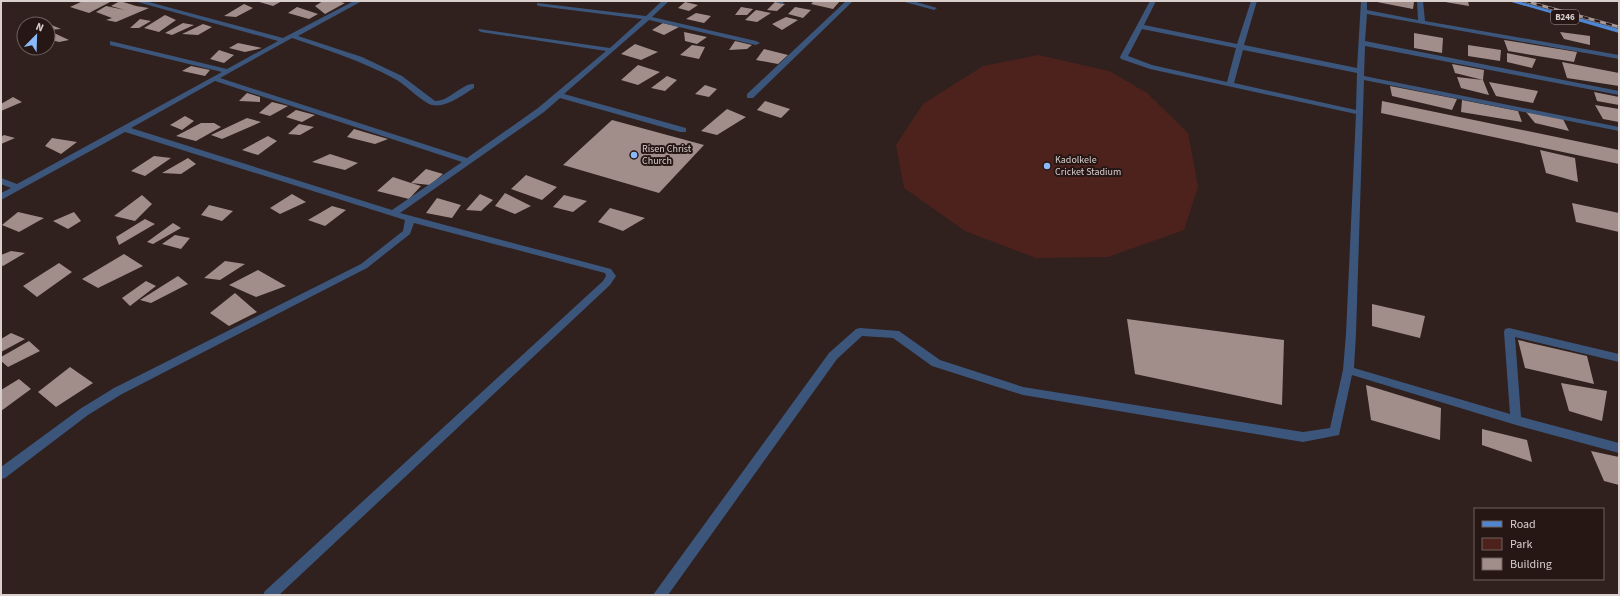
<svg xmlns="http://www.w3.org/2000/svg" width="1620" height="596" viewBox="0 0 1620 596" font-family="'Source Sans 3',sans-serif">
  <style>
    .green { fill: #4d221c }
    .building { fill: #a18e8a }
    .lines { fill: none; stroke-linecap: round; stroke-linejoin: round }
    .street { fill: #3c567b; fill-rule: evenodd }
    .primary { fill: #4e86d2; fill-rule: evenodd }
    .rail-casing { stroke: #a39795; stroke-width: 3 }
    .rail { stroke: #261715; stroke-width: 2; stroke-dasharray: 6; stroke-linecap: butt }
    .poi-dot { fill: #8abafc; stroke: #261715; stroke-width: 1.5 }
    .labels { text-anchor: middle; dominant-baseline: central; stroke-width: 4; stroke-linejoin: round; paint-order: stroke }
    .shield { fill: #261715; stroke: #a39896; stroke-width: 1 }
    .shield-label { font-size: 9px; font-weight: bold; fill: #d9cfcd }
    .poi-label { font-size: 10px; fill: #d9cfcd; stroke: #261715; text-anchor: start }
  </style>
  <rect width="100%" height="100%" fill="#30201e"/>
  <!-- green -->
  <path class="green" d="M1038,55L1109,71L1147,93L1188,133L1198,187L1184,230L1108,257L1036,258L965,231L904,188L896,145L923,104L983,66Z"/>
  <!-- building -->
  <path class="building" d="M83,1H112L89,13L70,7Z
    M120,1L136,6L149,8L116,22L106,20L112,18L96,12L106,6L125,10L111,6Z
    M256,1H282L273,6Z
    M323,1H336L345,3L325,14L315,6Z
    M814,1H840L833,9L811,4Z
    M1377,1L1414,2L1413,9L1377,2Z
    M1445,1H1468L1469,6L1445,2Z
    M685,2L698,5L689,11L678,8Z
    M775,2L785,4L777,11L767,10Z
    M244,4L253,8L236,17L224,16Z
    M297,7L318,14L309,19L288,13Z
    M741,7L753,9L747,15H735Z
    M795,7L811,10L803,18L788,14Z
    M756,10L771,13L757,22L745,20Z
    M696,13L711,16L704,23L686,19Z
    M165,15L176,20L159,32L144,28Z
    M786,17L798,20L782,30L772,24Z
    M140,19L151,21L139,28H130Z
    M39,20L49,24L61,29L48,30V24H27Z
    M183,23L194,25L172,35L165,33Z
    M663,23L679,27L664,35L652,30Z
    M203,24L212,27L198,35L182,34Z
    M684,32L707,37L697,44L685,41Z
    M1560,32L1590,36V45L1564,39Z
    M54,33L69,40L59,42L48,39V35Z
    M1414,33L1443,38L1442,53L1414,48Z
    M1504,40L1577,52L1574,62L1508,51Z
    M735,41L752,45L747,49L729,50Z
    M238,43L262,48L245,52L229,48Z
    M635,44L658,52L641,60L621,54Z
    M692,45L705,47L699,59L680,55Z
    M1468,45L1501,50L1500,61L1468,56Z
    M764,49L788,55L778,64L756,60Z
    M219,50L234,55L224,63L210,59Z
    M1507,53L1536,59L1532,68L1507,62Z
    M1562,62L1619,73V86L1567,78Z
    M1452,64L1484,70L1483,80L1455,73Z
    M638,65L660,72L638,85L621,80Z
    M191,66L210,70L205,76L182,71Z
    M667,76L677,80L665,91L651,88Z
    M1457,77L1483,80L1489,95L1461,88Z
    M1489,82L1538,91L1533,103L1496,96Z
    M705,85L717,89L709,97L695,94Z
    M1390,86L1457,99L1452,110L1392,96Z
    M1594,92L1619,97V105L1597,101Z
    M247,93L260,97V102L239,101Z
    M13,97L22,102L1,111V104Z
    M1462,100L1518,111L1522,122L1461,112Z
    M765,101L790,109L781,118L757,110Z
    M1382,101L1619,150V164L1381,113Z
    M272,102L288,106L270,116L259,113Z
    M1595,105L1619,109V122L1603,119Z
    M727,109L746,117L717,135L701,131Z
    M296,110L315,115L302,122L286,117Z
    M1526,112L1563,119L1569,131L1535,123Z
    M185,116L194,121L182,130L170,125Z
    M247,118L261,122L222,139L211,135Z
    M612,120L704,145L659,193L563,165Z
    M201,123H214L221,127L196,141L176,136Z
    M299,124L314,127L300,135L288,134Z
    M354,129L388,139L375,144L347,137Z
    M4,135L15,138L1,144V137Z
    M268,136L277,141L258,155L242,150Z
    M52,138L77,142L61,154L45,146Z
    M1540,150L1575,158L1578,182L1546,173Z
    M330,154L358,163L345,170L312,162Z
    M154,156L171,158L145,176L131,171Z
    M188,158L196,164L181,174L162,173Z
    M426,169L443,174L430,185L411,183L421,186L409,199L377,191L393,177L411,183Z
    M526,175L557,187L542,200L511,189Z
    M505,193L531,206L515,214L495,206Z
    M292,194L306,202L280,214L270,208Z
    M480,194L493,200L481,211L466,210Z
    M142,195L152,204L135,221L114,216Z
    M564,195L587,201L573,212L553,207Z
    M437,198L461,205L452,218L426,213Z
    M1572,203L1619,213V232L1576,222Z
    M209,205L233,211L222,221L201,215Z
    M332,206L346,210L325,226L308,220Z
    M610,208L645,218L623,231L598,222Z
    M18,212L44,218L19,232L2,225Z
    M74,212L81,221L68,229L53,221Z
    M145,219L155,224L119,245L116,237Z
    M173,223L181,228L153,244L147,242Z
    M175,235L190,238L181,249L162,244Z
    M11,251L25,253L3,266L1,265V255Z
    M124,254L143,266L98,288L82,279Z
    M225,261L245,264L220,280L204,278Z
    M59,263L72,272L37,297L23,286Z
    M258,270L286,286L256,297L229,285Z
    M178,276L188,284L151,303L140,300Z
    M146,281L156,286L130,306L122,298Z
    M235,293L257,312L229,326L210,313Z
    M1372,304L1425,316L1420,338L1372,326Z
    M1127,319L1284,340L1282,405L1135,374Z
    M11,333L25,339L1,352V339Z
    M1518,340L1587,356L1594,384L1525,368Z
    M29,341L40,351L8,367L1,361V357Z
    M70,367L93,383L56,407L38,392Z
    M19,379L31,389L1,411V390Z
    M1561,383L1607,391L1602,421L1569,411Z
    M1366,385L1441,408L1440,440L1371,420Z
    M1482,429L1527,440L1532,462L1482,445Z
    M1591,451L1619,457V485L1604,481Z"/>
  <g class="lines">
    <!-- street -->
    <path class="street" d="M134,1H145L283,38L354,1H362L298,36L362,57L402,76L435,101C450,101 462,83 474,84V88C462,95 447,108 432,105C423,103 405,84 395,79C362,61 327,50 292,38L220,78L467,158L538,108L606,51L481,32L478,30L479,29L610,48L642,19L539,6L537,5V3L646,16L662,1H669L652,17L756,41L760,43L756,45L649,20L564,94L686,128V132H680L560,98L544,112L400,213L611,269L616,276L610,285L279,595H263L265,591L603,281L606,276L605,273L414,223L410,234L367,268L122,394L88,415L5,478L1,479V467L80,409L114,388L361,264L403,231L405,220L125,132L1,200V193L11,188L1,184V178L17,184L222,72L110,45V41L227,69L278,41ZM215,81L462,162L392,210L131,128Z
      M774,1H784V2L781,4Z
      M846,1H853L753,98H747V94Z
      M901,1H913L937,8L934,10Z
      M1150,1H1156L1144,25L1237,44L1251,1H1257L1244,45L1357,68L1361,1H1367V10L1418,20L1417,1H1423L1425,21L1619,55V59L1367,14L1365,41L1619,91V95L1365,46L1364,76L1619,127V131L1364,80L1356,334L1354,368L1510,414L1504,332L1505,329L1509,328L1619,354V362L1515,337L1521,417L1619,443V453L1516,425L1352,375L1339,435L1303,442L1023,395L932,366L893,338L862,336L837,359L668,595H653L829,353L856,329L860,328L899,331L940,360L1023,387L1303,432L1330,428L1343,370L1346,334L1356,114L1150,69L1121,59L1120,57ZM1142,29L1236,48L1227,82L1152,65L1128,56ZM1243,50L1357,73L1356,110L1234,83Z"/>
    <!-- primary -->
    <path class="primary" d="M1508,1H1518L1619,29V33Z"/>
    <!-- rail casing -->
    <g class="rail-casing">
      <path id="rail" d="M1525,1L1619,27"/>
    </g>
    <!-- rail -->
    <use href="#rail" class="rail"/>
  </g>
  <!-- markers -->
  <g class="poi-dot">
    <circle cx="634" cy="155" r="4"/>
    <circle cx="1047" cy="166" r="4"/>
  </g>
  <g class="labels">
    <!-- shield labels -->
    <rect class="shield" x="1551" y="10" width="28" height="14" rx="3"/>
    <g class="shield-label">
      <text x="1565" y="17">B246</text>
    </g>
    <!-- poi labels -->
    <g class="poi-label">
      <text x="642" y="149">Risen Christ<tspan x="642" dy="12">Church</tspan></text>
      <text x="1055" y="160">Kadolkele<tspan x="1055" dy="12">Cricket Stadium</tspan></text>
    </g>
  </g>
  <!-- border -->
  <rect width="1620" height="596" fill="none" stroke="#d9cfcd" stroke-width="4"/>
  <!-- legend -->
  <rect x="1474" y="508" width="130" height="72" fill="#261715" stroke="#6e615f"/>
  <rect x="1482" y="521" width="20" height="6" fill="#4e86d2" stroke="#6e615f"/>
  <text x="1510" y="528" font-size="12" fill="#d9cfcd">Road</text>
  <rect x="1482" y="538" width="20" height="12" fill="#4d221c" stroke="#6e615f"/>
  <text x="1510" y="548" font-size="12" fill="#d9cfcd">Park</text>
  <rect x="1482" y="558" width="20" height="12" fill="#a18e8a" stroke="#6e615f"/>
  <text x="1510" y="568" font-size="12" fill="#d9cfcd">Building</text>
  <!-- north arrow -->
  <g transform="translate(36 36) rotate(23)"><circle r="19" fill="#261715" stroke="#6e615f"/>
  <path d="M0-3L7 15L0 10L-7 15Z" fill="#8abafc"/>
  <text y="-6" font-size="11" font-weight="bold" text-anchor="middle" fill="#d9cfcd">N</text>
  </g>
</svg>
